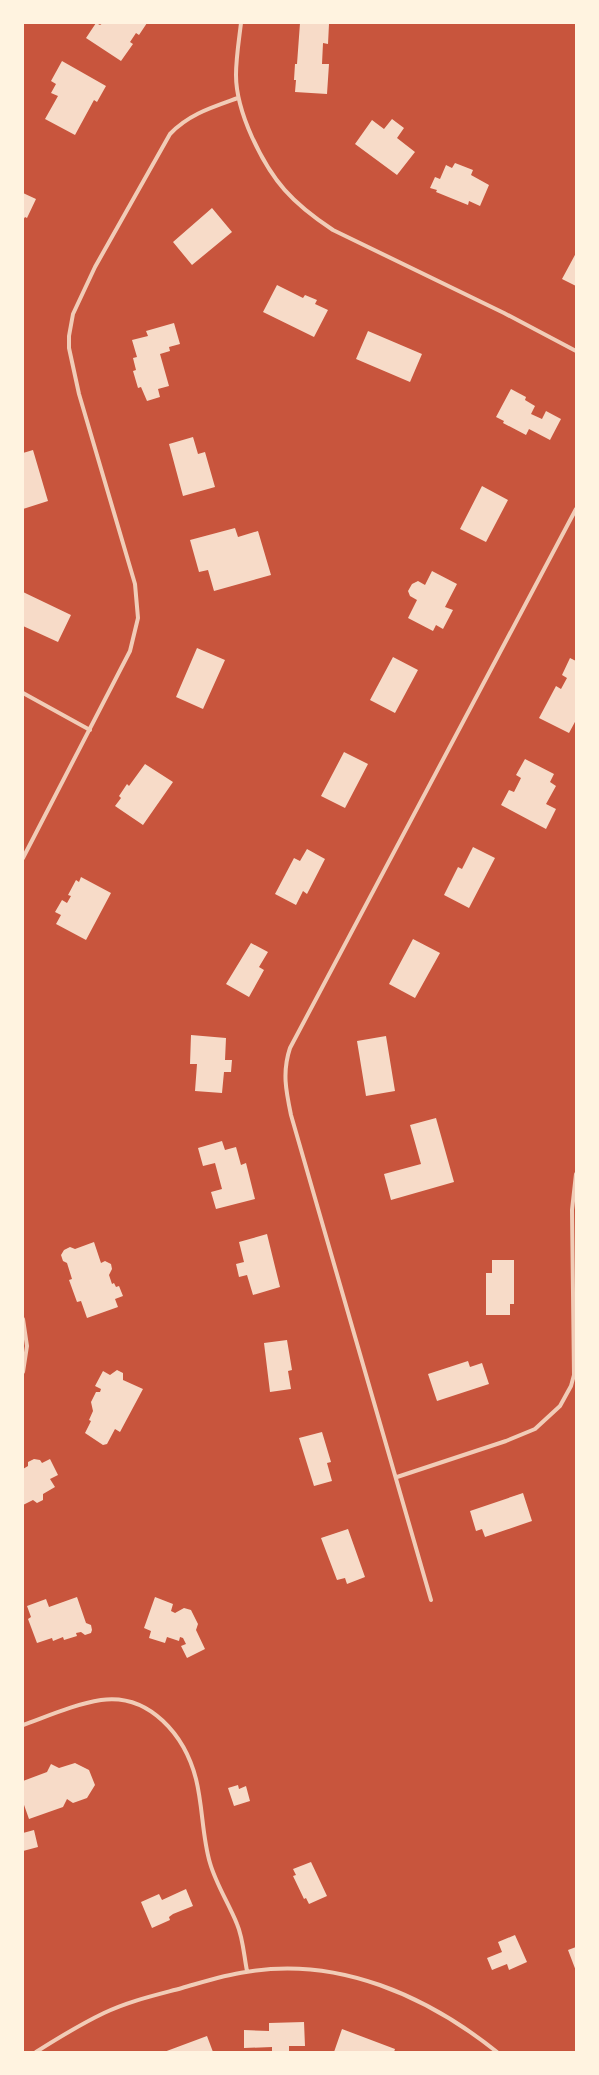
<svg xmlns="http://www.w3.org/2000/svg" width="599" height="2075" viewBox="0 0 599 2075" font-family="Merriweather,serif">
  <style>
    .building { fill: #f7dbc8 }
    .lines { fill: none; stroke-linecap: round; stroke-linejoin: round }
    .minor { stroke: #f1ccb7; stroke-width: 4 }
  </style>
  <rect width="100%" height="100%" fill="#c8553d"/>
  <!-- building -->
  <path class="building" d="M96,23L100,25L103,23H147L139,35L136,33L130,42L133,44L121,61L86,38Z
    M300,23L329,24L328,44L323,43L322,64H329L327,94L295,92L296,80H294L295,64H297Z
    M62,61L106,86L97,102L94,100L75,135L45,119L58,96L51,93L56,84L51,81Z
    M392,119L404,128L397,138L415,152L397,175L355,144L372,120L384,129Z
    M455,163L473,170L471,175L489,185L480,206L469,201L468,205L436,192L437,190L430,188L435,177L440,179L446,165L452,168Z
    M23,193L36,199L27,218L25,217L23,220Z
    M212,208L232,232L192,265L173,242Z
    M576,253V286L562,279Z
    M277,285L303,298L305,295L317,300L315,304L328,310L314,337L263,312Z
    M174,323L180,344L169,347L170,351L160,354L169,386L158,389L160,397L147,401L141,387L138,388L133,371L136,370L133,358L137,357L132,340L148,336L146,331Z
    M368,331L422,354L410,382L356,359Z
    M511,389L526,397L525,400L535,406L531,414L542,419L546,411L561,419L550,440L529,429L526,435L503,423L504,421L496,417Z
    M193,437L198,454L205,452L215,487L183,496L169,444Z
    M33,450L48,501L23,509V453Z
    M482,486L508,500L486,542L460,529Z
    M235,528L238,537L258,531L271,575L214,591L208,570L199,572L190,540Z
    M432,571L457,584L445,607L453,610L443,629L436,625L433,631L408,618L417,600L410,596L408,591L412,584L418,581L425,585Z
    M23,592L71,615L58,642L23,626Z
    M197,648L225,660L203,709L176,697Z
    M393,657L418,670L395,713L370,700Z
    M570,658L576,661V720L569,733L539,718L556,686L561,689L567,678L562,675Z
    M344,752L368,764L345,808L321,796Z
    M525,759L554,774L550,782L556,786L546,804L556,809L546,829L501,805L509,790L514,792L521,778L516,775Z
    M145,764L173,782L143,825L115,806L121,798L119,796L127,784L129,786Z
    M473,847L495,858L469,908L444,895L458,867L462,869Z
    M307,849L325,859L307,894L303,891L296,905L275,894L294,858L300,861Z
    M81,877L111,893L86,940L56,924L61,915L55,912L62,900L67,903L71,896L68,895L76,880L79,882Z
    M413,939L440,953L415,998L389,984Z
    M251,943L268,952L259,967L264,970L249,997L226,984Z
    M191,1035L226,1038L225,1060H232L231,1072H224L222,1093L195,1091L197,1064H190Z
    M386,1036L395,1091L366,1096L357,1041Z
    M436,1118L454,1182L391,1200L384,1174L421,1164L410,1125Z
    M222,1141L225,1150L236,1147L241,1165L246,1163L255,1199L216,1209L211,1192L222,1189L215,1163L203,1166L198,1148Z
    M267,1234L280,1287L253,1295L247,1275L239,1277L236,1264L244,1262L239,1242Z
    M94,1242L101,1263L105,1261L111,1264L112,1269L109,1275L112,1284L114,1283L116,1287L119,1286L123,1296L115,1299L118,1307L87,1318L81,1301L77,1302L69,1280L72,1279L67,1263L63,1261L61,1255L64,1250L70,1247L75,1249Z
    M492,1260H514V1304H510V1315H486V1273H492Z
    M287,1340L292,1370L288,1371L291,1389L270,1392L264,1343Z
    M468,1361L470,1367L482,1363L489,1384L437,1401L428,1374Z
    M117,1370L123,1373V1380L143,1389L120,1432L115,1429L107,1444L103,1445L85,1433L91,1421L89,1420L93,1411L91,1402L96,1392H100L101,1389L95,1386L103,1371L110,1375Z
    M322,1432L331,1462L327,1463L332,1481L314,1486L299,1438Z
    M34,1459L40,1460L42,1463L50,1459L58,1475L50,1479L55,1487L43,1494V1500L37,1503L33,1500L23,1505V1469L28,1466V1462Z
    M523,1493L532,1521L485,1537L482,1529L476,1531L470,1511Z
    M348,1529L365,1577L347,1584L345,1578L337,1580L321,1538Z
    M77,1597L86,1623L91,1625L92,1630L91,1633L85,1635L81,1632L76,1633L77,1636L64,1640L63,1637L53,1641L52,1638L37,1643L28,1619L31,1617L27,1606L46,1599L49,1607Z
    M155,1597L173,1604L171,1611L175,1613L184,1608L191,1610L198,1624L196,1630L205,1649L187,1658L181,1646L186,1644L183,1638L180,1637L179,1641L167,1637L165,1643L149,1638L151,1631L144,1628Z
    M75,1763L89,1770L95,1785L87,1798L73,1803L67,1799L63,1807L29,1819L23,1802V1781L47,1772L51,1764L59,1768Z
    M238,1785L239,1789L246,1786L250,1801L234,1806L228,1788Z
    M34,1830L38,1847L23,1851V1833Z
    M311,1862L327,1896L309,1904L306,1898L304,1899L293,1876L296,1875L293,1869Z
    M186,1889L193,1906L173,1914L169,1917L170,1920L152,1928L141,1902L159,1894L162,1900Z
    M515,1935L527,1962L509,1970L507,1964L492,1970L487,1958L502,1952L498,1942Z
    M576,1947V1971L568,1950Z
    M304,2022L305,2046H289V2052H272V2047L244,2048V2030L269,2031V2023Z
    M342,2029L395,2049L394,2052H334Z
    M207,2036L213,2052H164Z"/>
  <g class="lines">
    <!-- minor -->
    <path class="minor" d="M241,23C239,40 236,58 236,75C236,97 243,117 252,137C272,181 292,203 333,230L504,313L576,351
      M23,693L90,730
      M23,858L130,651L138,618L135,584L79,394L69,348V336L73,314L95,267L170,134C189,114 213,107 238,98
      M23,1319L27,1346L23,1372
      M397,1477L506,1441L535,1429L560,1406L571,1386L574,1375L572,1210L576,1174
      M431,1600L291,1115C286,1091 282,1072 290,1048L576,509
      M23,1725C48,1716 75,1704 101,1700C150,1693 185,1736 196,1779C203,1807 202,1836 210,1863C216,1884 229,1904 237,1924C243,1938 244,1956 247,1971
      M36,2052C58,2038 81,2024 104,2013C129,2001 156,1995 182,1988C203,1982 224,1975 246,1972C338,1956 427,1996 497,2052"/>
  </g>
  <!-- border -->
  <rect width="599" height="2075" fill="none" stroke="#fff3e0" stroke-width="48"/>
</svg>
